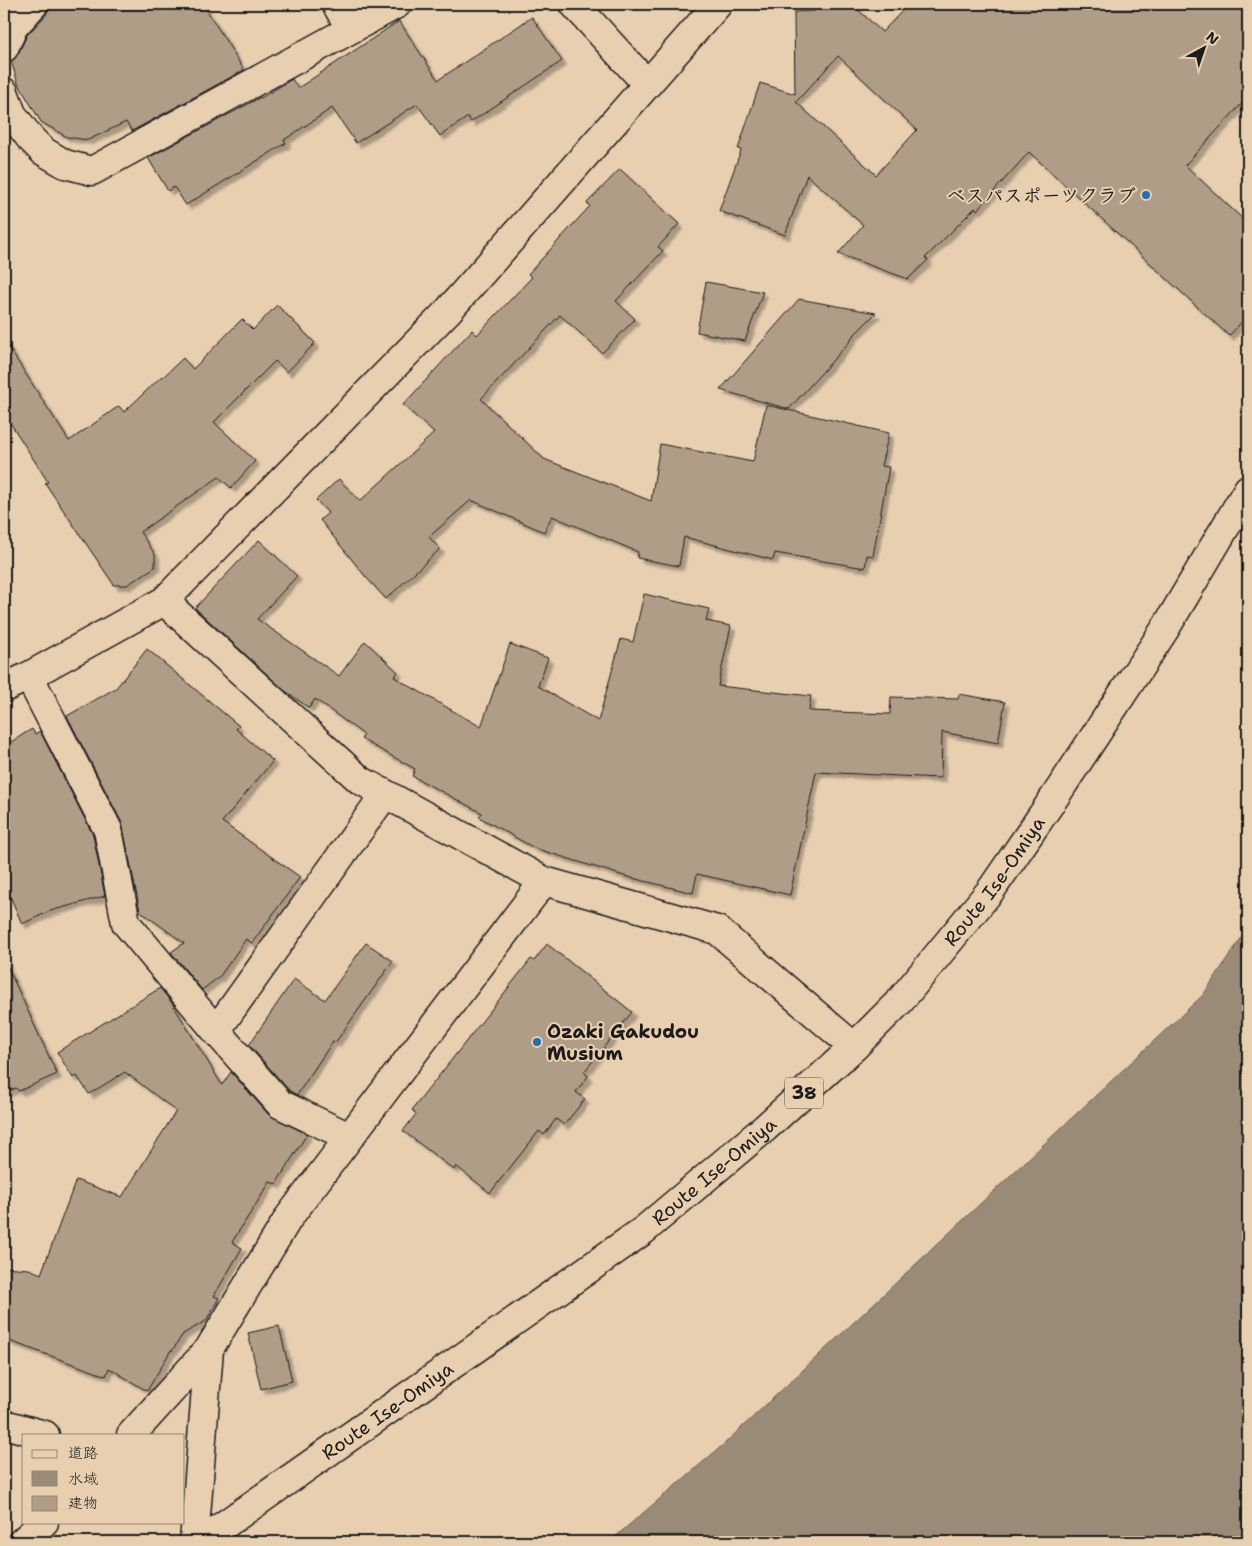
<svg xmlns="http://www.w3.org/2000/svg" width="1252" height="1546" viewBox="0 0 1252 1546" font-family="'Shantell Sans','Klee One',sans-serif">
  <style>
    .water { fill: #9a8a78; stroke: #685e53 }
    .building { fill: #af9d87; stroke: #1c1c1c; fill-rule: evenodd; filter: url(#shadow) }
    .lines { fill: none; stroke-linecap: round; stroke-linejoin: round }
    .minor-casing { stroke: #1c1c1c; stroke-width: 31 }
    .tertiary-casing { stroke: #1c1c1c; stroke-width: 31 }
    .primary-casing { stroke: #1c1c1c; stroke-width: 31 }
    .minor { stroke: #e8cfb0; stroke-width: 28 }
    .tertiary { stroke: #e8cfb0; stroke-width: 28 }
    .primary { stroke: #e8cfb0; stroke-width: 28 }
    .poi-dot { fill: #1f6fb2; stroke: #e8cfb0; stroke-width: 2 }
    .labels { text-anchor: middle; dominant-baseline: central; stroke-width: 4; stroke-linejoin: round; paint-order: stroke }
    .shield { fill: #e8cfb0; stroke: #595248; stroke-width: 1 }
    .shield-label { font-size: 18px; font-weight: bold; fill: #1c1c1c }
    .poi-label { font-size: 19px; font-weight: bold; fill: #1c1c1c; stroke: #e8cfb0; text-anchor: end }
    .street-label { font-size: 19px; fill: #1c1c1c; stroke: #e8cfb0 }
  </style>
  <defs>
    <filter id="shadow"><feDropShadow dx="4.5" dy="4.5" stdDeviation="1" flood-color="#0004"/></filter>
  </defs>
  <rect width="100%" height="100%" fill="#e8cfb0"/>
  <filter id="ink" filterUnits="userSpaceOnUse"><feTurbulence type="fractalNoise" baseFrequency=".02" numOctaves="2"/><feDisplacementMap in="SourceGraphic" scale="10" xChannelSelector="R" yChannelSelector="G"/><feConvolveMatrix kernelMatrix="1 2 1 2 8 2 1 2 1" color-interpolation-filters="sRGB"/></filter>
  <g filter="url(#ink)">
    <!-- water -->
    <path class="water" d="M1248,928V1542H609L723,1445L1203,995Z"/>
    <!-- building -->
    <path class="building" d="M55,4H203L244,70L132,131L126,122L88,140L67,137L41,122L18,83L11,61L18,54L27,35L46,15L49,7Z
      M822,4H852L882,32L909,4H1248V97L1185,165L1248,224V315L1229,336L1029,152L977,210L975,208L925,258L928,260L908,279L838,254L863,225L807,175L785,235L719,211L741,150L738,149L760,83L795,94L794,12L815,11ZM838,56L917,130L876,175L796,102Z
      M532,17L562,61L471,122L468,117L440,136L417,104L356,143L332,108L284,140L286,143L186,205L174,187L168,191L148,158L261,97V98L292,79L298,88L399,21L438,80Z
      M620,169L679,224L658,247L663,251L616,301L635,319L602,353L560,315L481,399L544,459L651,501L660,444L753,462L766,405L889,433L881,466L889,467L873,556L867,555L865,568L775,553L773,560L684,537L679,566L637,558L638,552L552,516L544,532L471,500L429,537L440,549L386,599L365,576L320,520L328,513L316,500L339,479L360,501L434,433L403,405L472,330L477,335L532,277L528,274L590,206L587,203Z
      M706,282L763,292L745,341L697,332Z
      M799,299L876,313L851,338L852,339L789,409L720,390Z
      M277,305L315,343L287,372L275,361L214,422L255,461L231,488L219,477L140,532L155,554V567L127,585H114L45,483L48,482L4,413V340L69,441L119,406L124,412L162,376L163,377L183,358L193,369L242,319L253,330Z
      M259,540L297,576L257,619L339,676L365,641L398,672L394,677L481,727L510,644L548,658L538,686L598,721L621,639L633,642L644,594L709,609L706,621L731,626L718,686L811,696L809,711L890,714L891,697L958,699L959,694L1005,702L998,743L942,732L941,778L816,772L790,895L697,874L693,893L624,876L534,848L479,817L482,813L412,776L415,769L361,739L364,735L315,699L309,708L284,690L195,608Z
      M147,649L239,726L236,729L273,761L222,822L300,877L252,943L246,939L220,976L202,990L171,952L184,943L140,911L122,823L67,716L116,688Z
      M32,729L35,734L40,731L93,835L105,896L50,911L22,924L4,882V746Z
      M366,943L393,961L335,1043L333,1041L297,1095L290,1091L249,1045L294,979L325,1000Z
      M547,944L632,1012L584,1072L588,1076L576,1092L585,1099L564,1125L556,1119L544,1135L539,1131L490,1193L456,1166L454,1170L403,1131L416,1114L412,1110L531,959L534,961Z
      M4,959L57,1074L19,1091L16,1088L4,1093Z
      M160,988L172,1003L222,1085L231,1072L269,1115L307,1134L276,1184L270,1182L232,1242L242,1248L214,1296L219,1298L206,1321L183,1334L172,1351L171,1350L147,1391L109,1368L106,1376L4,1339V1267L29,1269L41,1274L76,1180L122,1197L176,1111L125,1072L89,1094L77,1076L73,1078L57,1052Z
      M279,1326L292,1381L261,1389L248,1333Z"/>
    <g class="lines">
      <!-- minor casing -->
      <g class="minor-casing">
        <path id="minor" d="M336,4L351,29
          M574,4L647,84
          M4,48L14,26L34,4
          M4,92L12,114L30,138L43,151L65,164L92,171L397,4
          M164,601L360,780L544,881L717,930L854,1047
          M29,676L108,830L126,923L216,1031
          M349,1137L280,1104L216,1031L385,794
          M4,1424L45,1435
          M131,1435L209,1349
          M22,1542L44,1522
          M194,1542L209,1349L289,1217L544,881"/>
      </g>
      <!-- tertiary casing -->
      <g class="tertiary-casing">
        <path id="tertiary" d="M4,688L29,676L164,601L448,311L718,4"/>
      </g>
      <!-- primary casing -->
      <g class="primary-casing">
        <g id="primary">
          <path id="s1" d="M200,1542L644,1230L765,1128L854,1047L900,1001L991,890L1056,795L1165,629L1248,489"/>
        </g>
      </g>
      <!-- minor -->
      <use href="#minor" class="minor"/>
      <!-- tertiary -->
      <use href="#tertiary" class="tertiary"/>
      <!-- primary -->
      <use href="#primary" class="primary"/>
    </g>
  </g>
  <!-- markers -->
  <g class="poi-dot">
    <circle cx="1146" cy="195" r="5"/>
    <circle cx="537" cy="1042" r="5"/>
  </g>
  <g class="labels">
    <!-- shield labels -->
    <rect class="shield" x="785" y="1077.5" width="38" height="31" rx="4"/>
    <g class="shield-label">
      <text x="804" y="1093">38</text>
    </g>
    <!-- poi labels -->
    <g class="poi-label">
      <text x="1136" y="195">ベスパスポーツクラブ</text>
      <text x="547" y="1031" text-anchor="start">Ozaki Gakudou<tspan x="547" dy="22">Musium</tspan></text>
    </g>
    <!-- street labels -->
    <g class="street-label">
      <text stroke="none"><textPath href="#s1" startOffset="1039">Route Ise-Omiya</textPath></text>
      <text stroke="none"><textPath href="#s1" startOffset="634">Route Ise-Omiya</textPath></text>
      <text stroke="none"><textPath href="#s1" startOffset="229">Route Ise-Omiya</textPath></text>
    </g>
  </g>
  <!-- margin -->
  <rect width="1252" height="1546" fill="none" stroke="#e8cfb0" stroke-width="20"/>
  <rect x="10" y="10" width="1232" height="1526" fill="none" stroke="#1c1c1c" stroke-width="2" filter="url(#ink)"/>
  <!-- legend -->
  <rect x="22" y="1434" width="162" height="90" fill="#e8cfb0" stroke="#968775"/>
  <rect x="32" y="1450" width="25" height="8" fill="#e8cfb0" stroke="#968775"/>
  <text x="68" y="1458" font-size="15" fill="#1c1c1c">道路</text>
  <rect x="32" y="1471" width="25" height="15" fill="#9a8a78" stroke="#968775"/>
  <text x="68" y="1484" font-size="15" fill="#1c1c1c">水域</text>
  <rect x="32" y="1496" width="25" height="15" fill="#af9d87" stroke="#968775"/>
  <text x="68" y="1508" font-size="15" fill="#1c1c1c">建物</text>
  <!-- north arrow -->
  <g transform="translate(1204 48) rotate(40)" stroke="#e8cfb0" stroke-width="4" paint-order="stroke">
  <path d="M0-4L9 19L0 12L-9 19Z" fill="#1c1c1c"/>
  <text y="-8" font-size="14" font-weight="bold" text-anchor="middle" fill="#1c1c1c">N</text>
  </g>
</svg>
